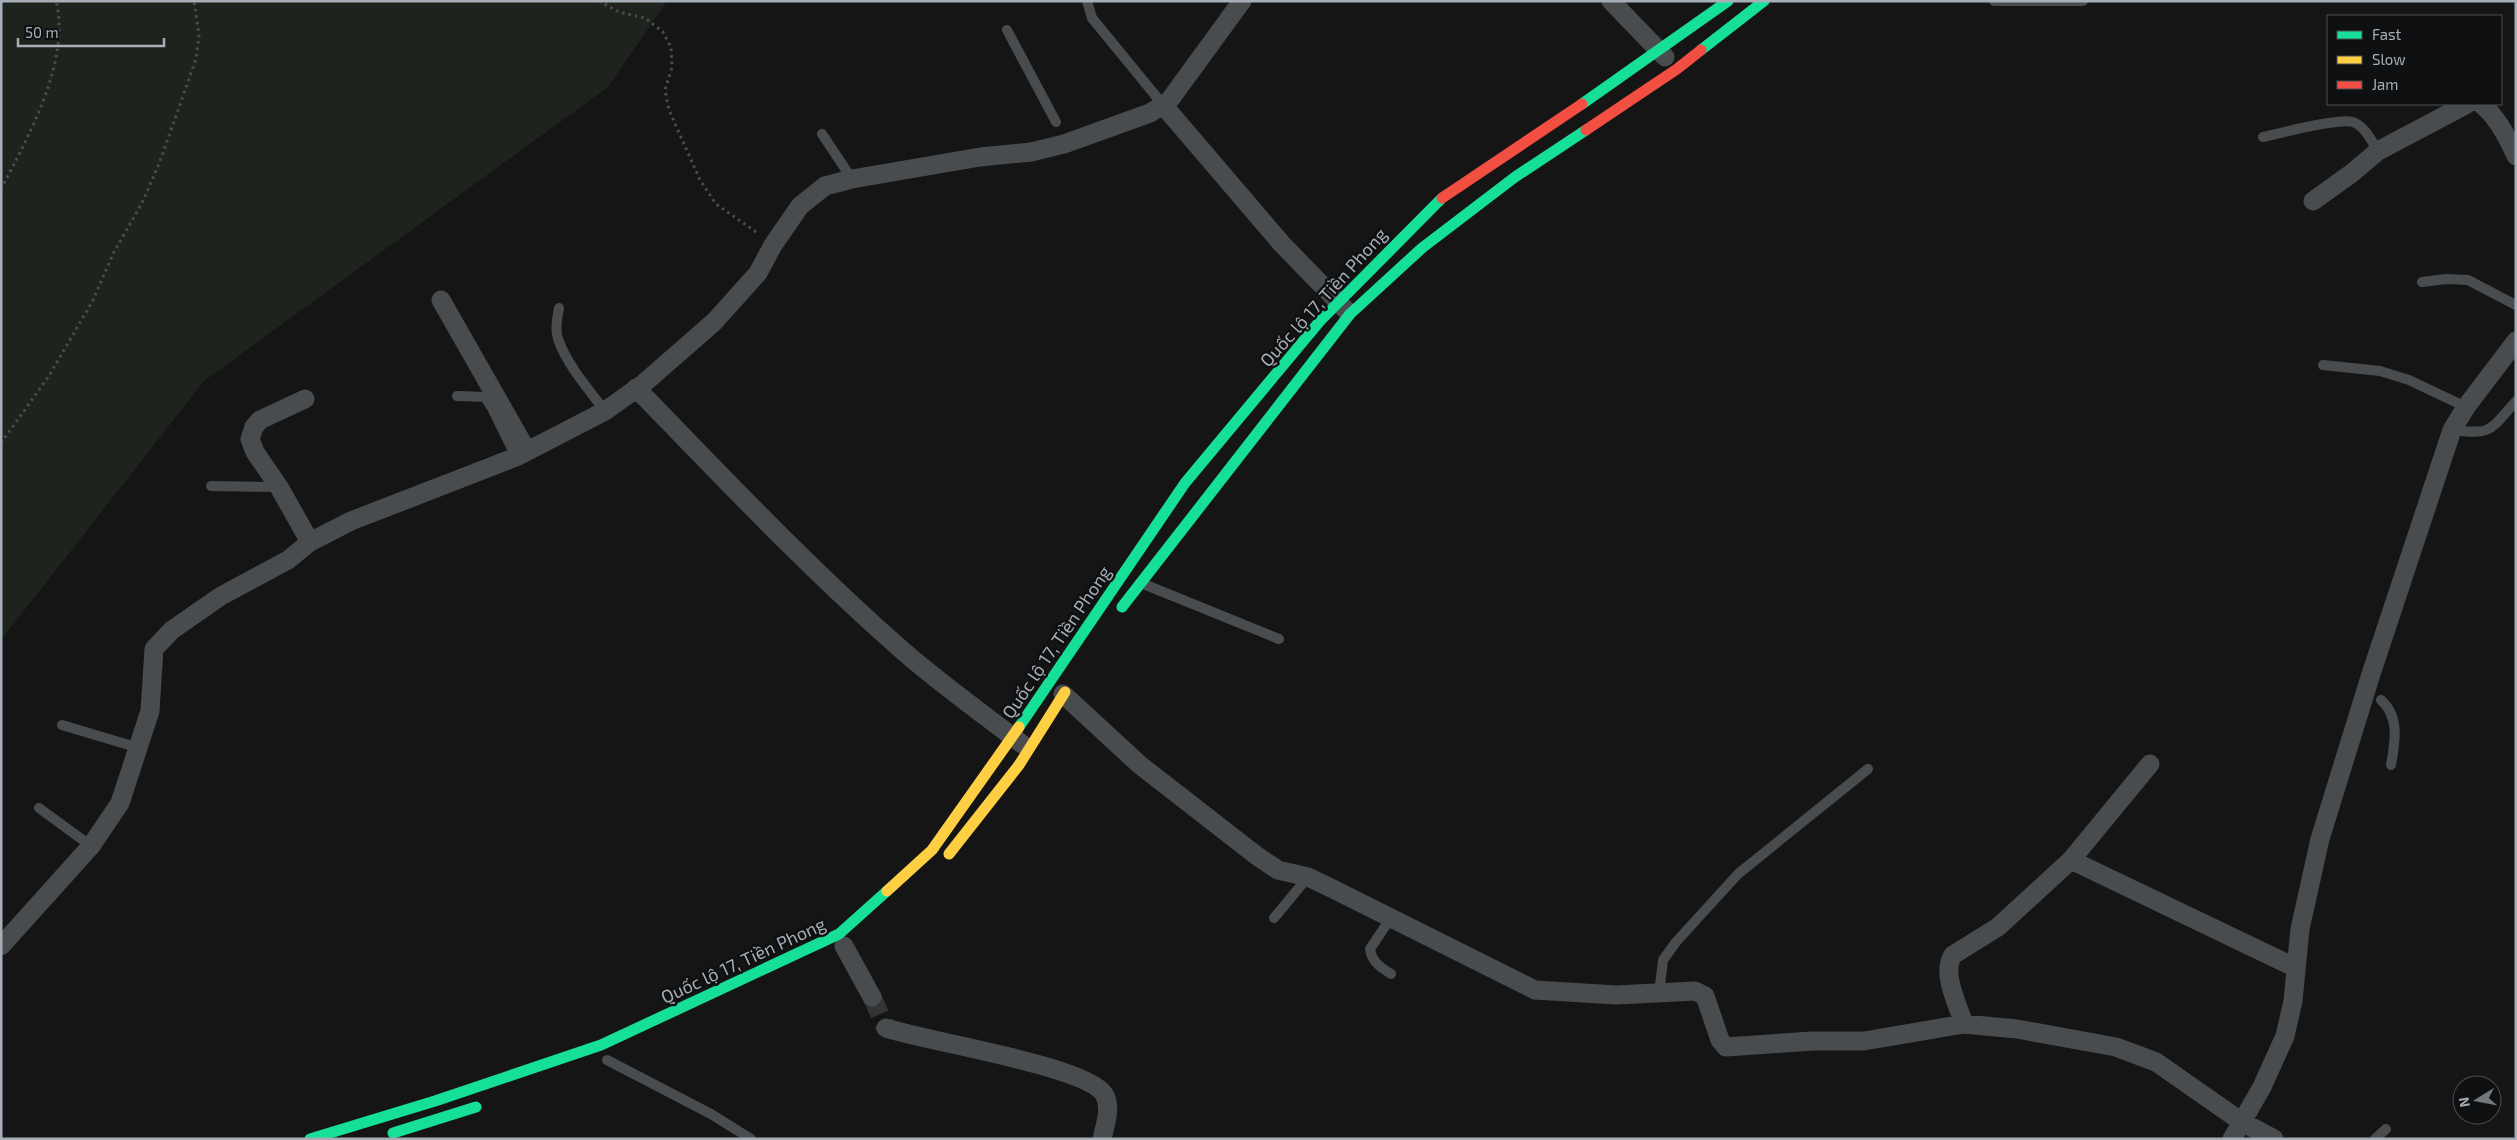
<svg xmlns="http://www.w3.org/2000/svg" width="2517" height="1140" viewBox="0 0 2517 1140" font-family="'Exo 2',sans-serif">
  <style>
    .green { fill: #1e241d }
    .lines { fill: none; stroke-linecap: round; stroke-linejoin: round }
    .street-tunnel { stroke: #323435; stroke-width: 19; stroke-dasharray: 19 9; stroke-linecap: butt }
    .path { stroke: #4b4c50; stroke-width: 3; stroke-dasharray: 2.5 4; stroke-linecap: butt }
    .lane { stroke: #494c4e; stroke-width: 10 }
    .street { stroke: #494c4e; stroke-width: 19 }
    .fast { stroke: #16e098; stroke-width: 11 }
    .slow { stroke: #ffcf43; stroke-width: 11 }
    .jam { stroke: #f24e42; stroke-width: 11 }
    .labels { text-anchor: middle; dominant-baseline: central; stroke-width: 5; stroke-linejoin: round; paint-order: stroke }
    .street-label { font-size: 18px; fill: #a6aeb7; stroke: #0f1011 }
  </style>
  <rect width="100%" height="100%" fill="#151515"/>
  <!-- green -->
  <path class="green" d="M1,1H667L608,87L204,381L1,640Z"/>
  <g class="lines">
    <!-- street-tunnel -->
    <path class="street-tunnel" d="M872,997L886,1028"/>
    <!-- path -->
    <path class="path" d="M599,1L619,12L645,18L663,32L671,47L672,67L665,90L669,110L700,180L716,204L759,234
      M1,189C28,137 71,61 56,1
      M1,443L49,376L92,302L114,252L142,203L159,164L196,59L199,35L194,1"/>
    <!-- lane -->
    <path class="lane" d="M1087,1L1092,18L1164,106
      M1994,1H2083
      M1007,30L1056,122
      M822,134L852,179
      M2263,137C2281,133 2338,118 2353,122C2365,126 2372,142 2378,151
      M2422,282L2446,279L2468,280L2516,305
      M559,308C557,319 555,329 558,339C567,365 589,390 605,411
      M2323,365L2380,371L2409,380L2466,407
      M457,396L485,397L492,408L516,457
      M2452,430C2493,435 2489,431 2516,401
      M211,486L279,487
      M1141,583L1279,639
      M2381,700C2400,717 2395,742 2391,765
      M62,725L139,748
      M39,808L91,846
      M1274,918L1308,877
      M1390,919L1370,949C1372,962 1380,967 1391,974
      M1659,993L1663,960L1676,942L1738,874L1868,769
      M607,1060L711,1114L751,1139
      M2375,1139L2386,1129"/>
    <!-- street -->
    <path class="street" d="M1611,1L1665,57
      M2481,104C2497,116 2508,138 2516,156
      M1164,106L1281,243L1346,310
      M2313,201L2352,173L2378,151L2467,104
      M441,300L527,451
      M636,388C723,477 809,569 903,651C941,684 983,714 1022,744
      M305,399L260,420L254,427L250,439L255,452L279,487L310,542
      M1063,694L1140,765L1257,856L1278,870L1308,877L1329,887L1535,990L1616,995L1695,991L1705,996L1720,1040L1726,1047L1812,1041H1864L1964,1024L2017,1029L2116,1047L2156,1062L2242,1122L2274,1139
      M2150,764L2071,860L2296,968
      M1,946L91,846L120,803L150,711L154,649L172,630L221,596L288,560L310,542L351,521L516,457L605,411L643,384L714,322L758,273L773,245L800,206L825,186L852,179L980,157L1031,152L1064,144L1150,113L1169,101L1242,1
      M844,946L872,997
      M1964,1024C1958,1005 1941,973 1953,955L1998,927L2071,860
      M886,1028C924,1041 1087,1066 1104,1094C1112,1107 1105,1125 1102,1139
      M2232,1139L2262,1087L2285,1036L2293,1001L2300,929L2320,839L2371,674L2452,430L2466,407L2516,341"/>
    <!-- fast -->
    <path class="fast" d="M1701,50L1764,1
      M1582,104L1728,1
      M1122,607L1350,314L1422,248L1515,177L1586,130
      M1019,727L1185,483L1320,321L1442,198
      M393,1133L476,1107
      M310,1139L435,1101L601,1045L839,934L887,891"/>
    <!-- slow -->
    <path class="slow" d="M949,854L1019,765L1065,692
      M887,891L932,850L1019,727"/>
    <!-- jam -->
    <path class="jam" d="M1586,130L1677,69L1701,50
      M1442,198L1582,104"/>
  </g>
  <g class="labels">
    <!-- street labels -->
    <g class="street-label">
      <text transform="translate(1323 297) rotate(-48)">Quốc lộ 17, Tiền Phong</text>
      <text transform="translate(1056 642) rotate(-56)">Quốc lộ 17, Tiền Phong</text>
      <text transform="translate(743 960) rotate(-25)">Quốc lộ 17, Tiền Phong</text>
    </g>
  </g>
  <!-- border -->
  <rect width="2517" height="1140" fill="none" stroke="#a6aeb7" stroke-width="5"/>
  <!-- legend -->
  <rect x="2327" y="15" width="175" height="90" fill="#0f1011" stroke="#4b4f53"/>
  <rect x="2337" y="31" width="25" height="8" fill="#16e098" stroke="#4b4f53"/>
  <text x="2372" y="40" font-size="15" fill="#a6aeb7">Fast</text>
  <rect x="2337" y="56" width="25" height="8" fill="#ffcf43" stroke="#4b4f53"/>
  <text x="2372" y="65" font-size="15" fill="#a6aeb7">Slow</text>
  <rect x="2337" y="81" width="25" height="8" fill="#f24e42" stroke="#4b4f53"/>
  <text x="2372" y="90" font-size="15" fill="#a6aeb7">Jam</text>
  <!-- north arrow -->
  <g transform="translate(2477 1100) rotate(260)"><circle r="24" fill="#0f1011" stroke="#4b4f53"/>
  <path d="M0-4L9 19L0 12L-9 19Z" fill="#73787e"/>
  <text y="-8" font-size="14" font-weight="bold" text-anchor="middle" fill="#a6aeb7">N</text>
  </g>
  <!-- scale -->
  <path d="M18 38v8h146v-8" fill="none" stroke="#a6aeb7" stroke-width="2.5"/>
  <text x="25" y="38" font-size="15" fill="#a6aeb7" stroke="#0f1011" stroke-width="4" paint-order="stroke">50 m</text>
</svg>
